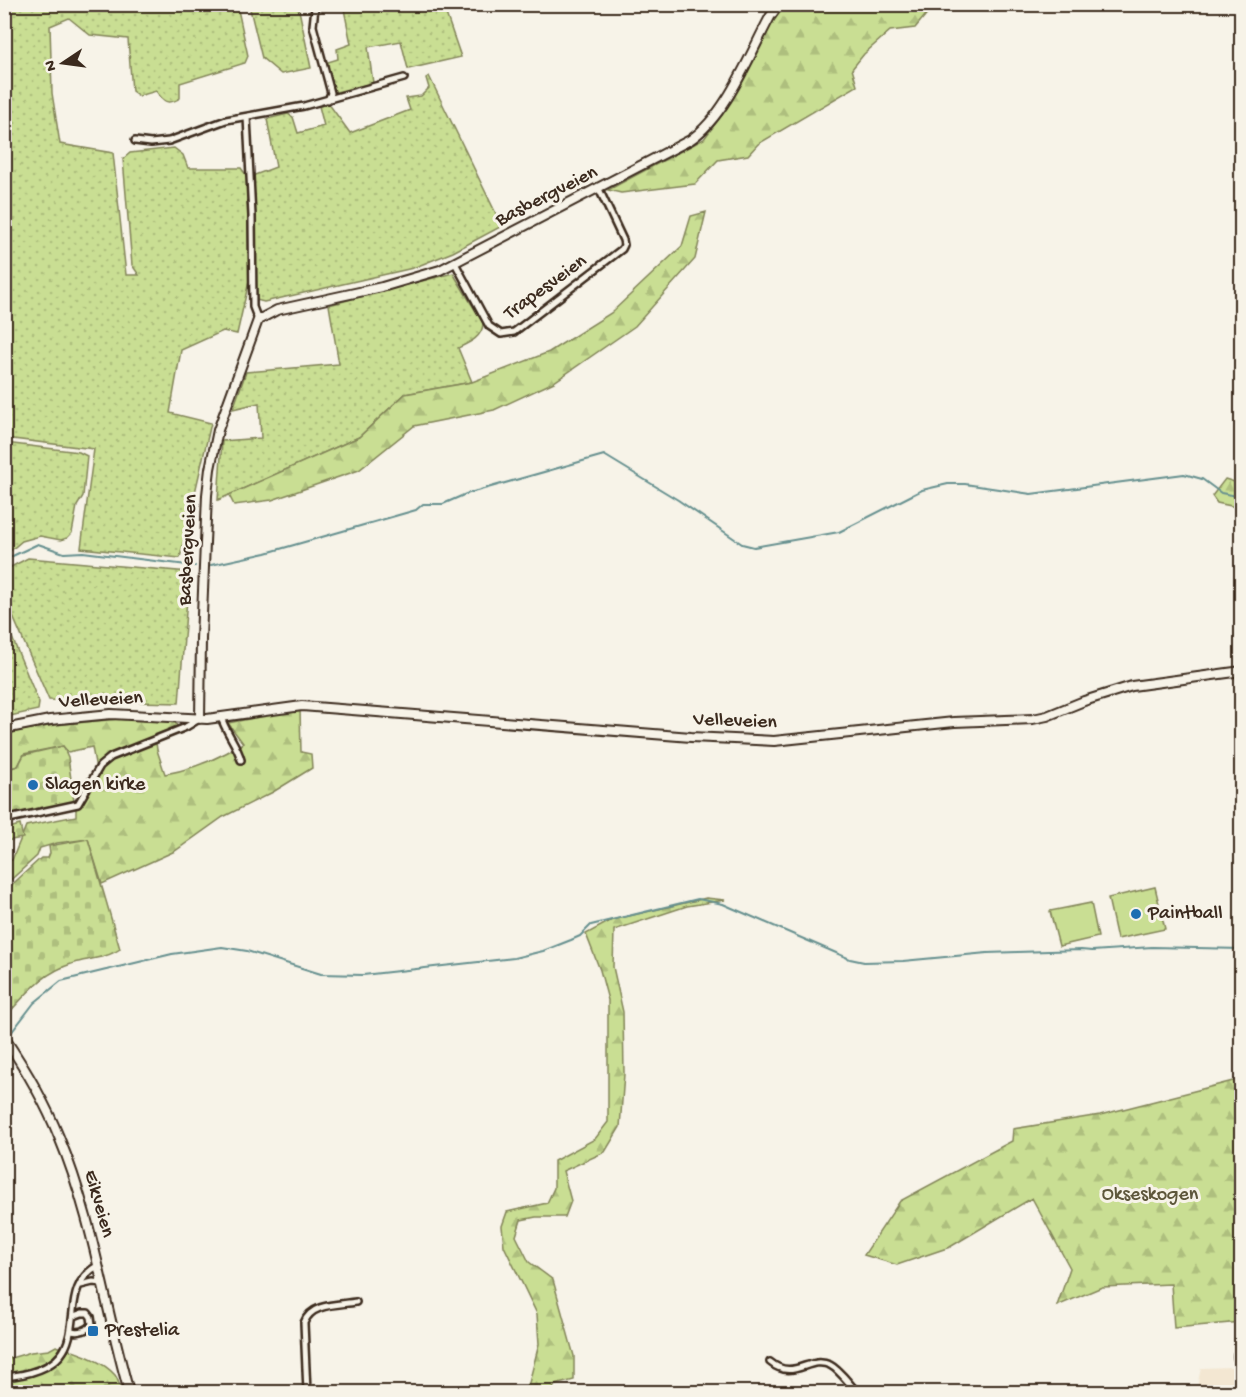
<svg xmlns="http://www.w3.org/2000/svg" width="1246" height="1397" viewBox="0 0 1246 1397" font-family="'Gochi Hand',sans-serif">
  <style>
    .built { fill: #f3e7d2 }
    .grass { fill: url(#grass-dots); stroke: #828458; stroke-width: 1.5 }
    .forest { fill: url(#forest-firs); stroke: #828458; stroke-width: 1.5 }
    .cemetery { fill: url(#cemetery-stones); stroke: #828458; stroke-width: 1.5 }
    .garden { fill: #c9de93; stroke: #828458; stroke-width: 1.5 }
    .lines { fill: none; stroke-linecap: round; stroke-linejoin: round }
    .stream { stroke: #66908f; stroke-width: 2 }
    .street-casing { stroke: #3b2a1e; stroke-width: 10 }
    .secondary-casing { stroke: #3b2a1e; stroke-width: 12 }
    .street { stroke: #f7f3e8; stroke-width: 5 }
    .secondary { stroke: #f7f3e8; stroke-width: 8 }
    .poi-dot { fill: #1f6fb2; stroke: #f7f3e8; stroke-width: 2 }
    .labels { text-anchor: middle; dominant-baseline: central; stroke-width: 6; stroke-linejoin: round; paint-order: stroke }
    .street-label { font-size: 20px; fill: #3b2a1e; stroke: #f7f3e8 }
    .poi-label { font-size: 20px; fill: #3b2a1e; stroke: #f7f3e8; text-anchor: start }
    .park-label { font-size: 20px; fill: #5e573b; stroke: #f7f3e8 }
  </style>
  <defs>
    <pattern id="grass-dots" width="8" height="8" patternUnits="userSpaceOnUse" patternTransform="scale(1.5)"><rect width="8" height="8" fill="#c9de93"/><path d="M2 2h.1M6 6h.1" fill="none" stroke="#aebf7e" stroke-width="1.8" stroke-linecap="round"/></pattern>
    <pattern id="forest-firs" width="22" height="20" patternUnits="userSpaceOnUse" patternTransform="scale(1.5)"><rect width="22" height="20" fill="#c9de93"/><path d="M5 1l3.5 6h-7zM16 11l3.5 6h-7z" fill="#aebf7e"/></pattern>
    <pattern id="cemetery-stones" width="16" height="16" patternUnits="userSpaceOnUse" patternTransform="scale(1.5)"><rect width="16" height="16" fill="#c9de93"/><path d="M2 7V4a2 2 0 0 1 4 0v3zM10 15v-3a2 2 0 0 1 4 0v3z" fill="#aebf7e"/></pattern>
  </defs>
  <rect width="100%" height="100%" fill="#f7f3e8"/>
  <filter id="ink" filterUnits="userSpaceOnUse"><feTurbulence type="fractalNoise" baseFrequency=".0167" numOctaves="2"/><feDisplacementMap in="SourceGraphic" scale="12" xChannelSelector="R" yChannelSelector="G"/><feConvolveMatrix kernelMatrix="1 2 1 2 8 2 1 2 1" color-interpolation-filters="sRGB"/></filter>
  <g filter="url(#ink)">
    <!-- built -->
    <path class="built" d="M1231,1367L1241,1377V1392H1196L1201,1368Z"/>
    <!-- grass -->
    <path class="grass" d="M5,4L237,5L248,56L245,63L180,83V98C168,106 163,101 156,91L139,96L132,91L128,39L90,35L69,18L50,26L52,93L60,144L113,153L126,275H139L132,265L123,159L130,153L174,148L183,155L188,168H241L247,176L249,281L237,334L223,331L181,350L170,413L211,423L180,558L81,548L94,449L5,438Z
      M343,4L443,5L461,57L408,69L401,41L368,47L373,83L332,93L328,62L338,59L337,49L351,44Z
      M249,5H298L311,68L281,74L262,58Z
      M429,76L502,226L453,252L413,268L264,302L256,300L252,176L276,167L267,119L288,114L293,117L298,133L324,126L319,106L329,104L350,133L410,110L406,98L421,96L429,88L426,78Z
      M453,273L483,323C483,337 469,343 458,348L472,382L405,394L359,437L218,500L222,441L261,438L259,403L233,409L246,372L339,364L329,305Z
      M5,443L79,452L87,456L83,496L77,506L72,533L67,538L61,540L40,536L22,541L10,551L5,553Z
      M28,558L189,572L179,703L49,700L5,598V570Z
      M4,618L39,703L38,710L5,717Z"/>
    <!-- forest -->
    <path class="forest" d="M786,5H934L915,28L890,31L864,54L852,69L857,86L758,144L748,155L718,160L695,184L621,193L608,190L704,139L726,109L768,27Z
      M706,212L695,259L635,326L554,382L494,410L414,426L359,470L272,500L234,505L229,495L359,437L405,394L472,382L549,352L611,313L682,246L691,216Z
      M1225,479L1241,484V508L1217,503L1212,496Z
      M300,709L301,752L311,754L312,768L273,792L223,817L175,851L102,884L88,839L57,843L40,848L37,856L5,885V861L12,860L26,826L76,816V802L96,769L92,747L68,752L63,746L24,754L18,766L5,770V733L55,725L129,718L175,722L178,728L156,742L157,750L165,774C194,769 218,759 243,743L228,723Z
      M706,898L725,900L687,906L614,930L613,967L623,1012L624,1074L620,1127L605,1152L563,1171L571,1201L565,1217H536L521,1220L516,1236L529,1262L553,1280L574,1356V1380L555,1385L551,1392H523L529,1383L539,1344L537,1314L504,1246L502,1226L507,1212L547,1203L554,1188V1161L595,1139L608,1122V1000L600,970L586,934L612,920Z
      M1241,1079V1322L1174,1328L1171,1284L1102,1287L1057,1306L1070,1268L1032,1198L950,1247L897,1265L864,1255L900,1201L1012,1141L1013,1129L1100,1115Z
      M56,1346C75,1351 101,1359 115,1375C118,1379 120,1387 121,1392H5L4,1360L31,1352L49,1350Z"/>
    <!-- cemetery -->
    <path class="cemetery" d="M63,746L68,757L74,802L5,817L4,770L18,766L24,755Z
      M20,825L23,838L5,841V829Z
      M88,839L120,949C107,958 89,959 74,963C42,973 28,992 7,1015L5,1014V891L41,858H48L50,853L49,846Z"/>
    <!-- garden -->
    <path class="garden" d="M1155,887L1165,929L1117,939L1108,898Z
      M1091,903L1098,937L1059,946L1050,911Z"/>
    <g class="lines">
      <!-- stream -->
      <path class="stream" d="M4,560L38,544L64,553L83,552L195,566
        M211,565L266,553L416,510L423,504H443L466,494L604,455L678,500L742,544L754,547L839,532L922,490L948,484H965L1031,494L1184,474L1202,479L1221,493L1242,497
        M11,1033L34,1003L61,981L172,954L222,947L247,951L321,974L363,975L514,958L543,951L571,940L580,936L591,925L698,899L723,904L850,959L864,962L903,961L987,953L1081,950L1092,951L1152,947L1242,949"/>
      <!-- street casing -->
      <g class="street-casing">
        <path id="street" d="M315,7L313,26L331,93L328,100
          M247,117L252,216L253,307L258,320
          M135,141L151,143L169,141L226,120L304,106L404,78
          M455,263L489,326L501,334L514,332L622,249L624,245L623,240L599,189
          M221,717C226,733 237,744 241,760
          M4,820L78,804L100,766L111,757L186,727L199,719
          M81,1285L93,1282L102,1283
          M72,1331C79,1333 89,1330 92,1324L91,1317L88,1313H82L74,1316
          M1242,1347C1234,1354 1237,1360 1242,1369
          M770,1362C794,1382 809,1355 830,1365C840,1370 849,1384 857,1392
          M4,1377C109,1368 46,1296 97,1266
          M307,1392L304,1323C311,1303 338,1305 356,1302"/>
      </g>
      <!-- secondary casing -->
      <g class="secondary-casing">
        <path id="secondary" d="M200,719L201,639L207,495L210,469L218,430L258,320L277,310L382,287L440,270L690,140C726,116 749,56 770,17L779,4
          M4,729L50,720L111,714L207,719L302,706L691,737L774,741L954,722L1033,719L1047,716L1084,701L1132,686L1242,671
          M4,1037C25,1068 45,1102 59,1137C93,1218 105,1308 129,1392"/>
      </g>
      <!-- street -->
      <use href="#street" class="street"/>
      <!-- secondary -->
      <use href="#secondary" class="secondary"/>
    </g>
  </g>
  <!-- markers -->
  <g class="poi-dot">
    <circle cx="33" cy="785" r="6"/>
    <circle cx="1136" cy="914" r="6"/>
    <rect x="87" y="1325" width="12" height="12" rx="3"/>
  </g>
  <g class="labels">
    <!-- street labels -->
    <g class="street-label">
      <text transform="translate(547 197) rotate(-27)">Basbergveien</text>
      <text transform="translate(546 288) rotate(-36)">Trapesveien</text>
      <text transform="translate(189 550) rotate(-87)">Basbergveien</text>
      <text transform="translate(101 701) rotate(-3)">Velleveien</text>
      <text transform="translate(735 722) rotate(2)">Velleveien</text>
      <text transform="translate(98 1204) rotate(74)">Eikveien</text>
    </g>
    <!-- poi labels -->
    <g class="poi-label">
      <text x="45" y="785">Slagen kirke</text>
      <text x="1148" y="914">Paintball</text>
      <text x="105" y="1331">Prestelia</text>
    </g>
    <!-- park labels -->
    <g class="park-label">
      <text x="1150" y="1195">Okseskogen</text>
    </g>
  </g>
  <!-- margin -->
  <rect width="1246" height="1397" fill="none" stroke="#f7f3e8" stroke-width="24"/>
  <rect x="12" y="12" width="1222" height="1373" fill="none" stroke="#3b2a1e" stroke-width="2" filter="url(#ink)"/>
  <!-- north arrow -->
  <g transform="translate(63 63) rotate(257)" stroke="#f7f3e8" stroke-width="4.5" paint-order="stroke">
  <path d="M0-4.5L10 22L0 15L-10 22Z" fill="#3b2a1e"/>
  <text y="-9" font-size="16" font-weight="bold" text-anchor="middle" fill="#3b2a1e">N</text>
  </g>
</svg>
